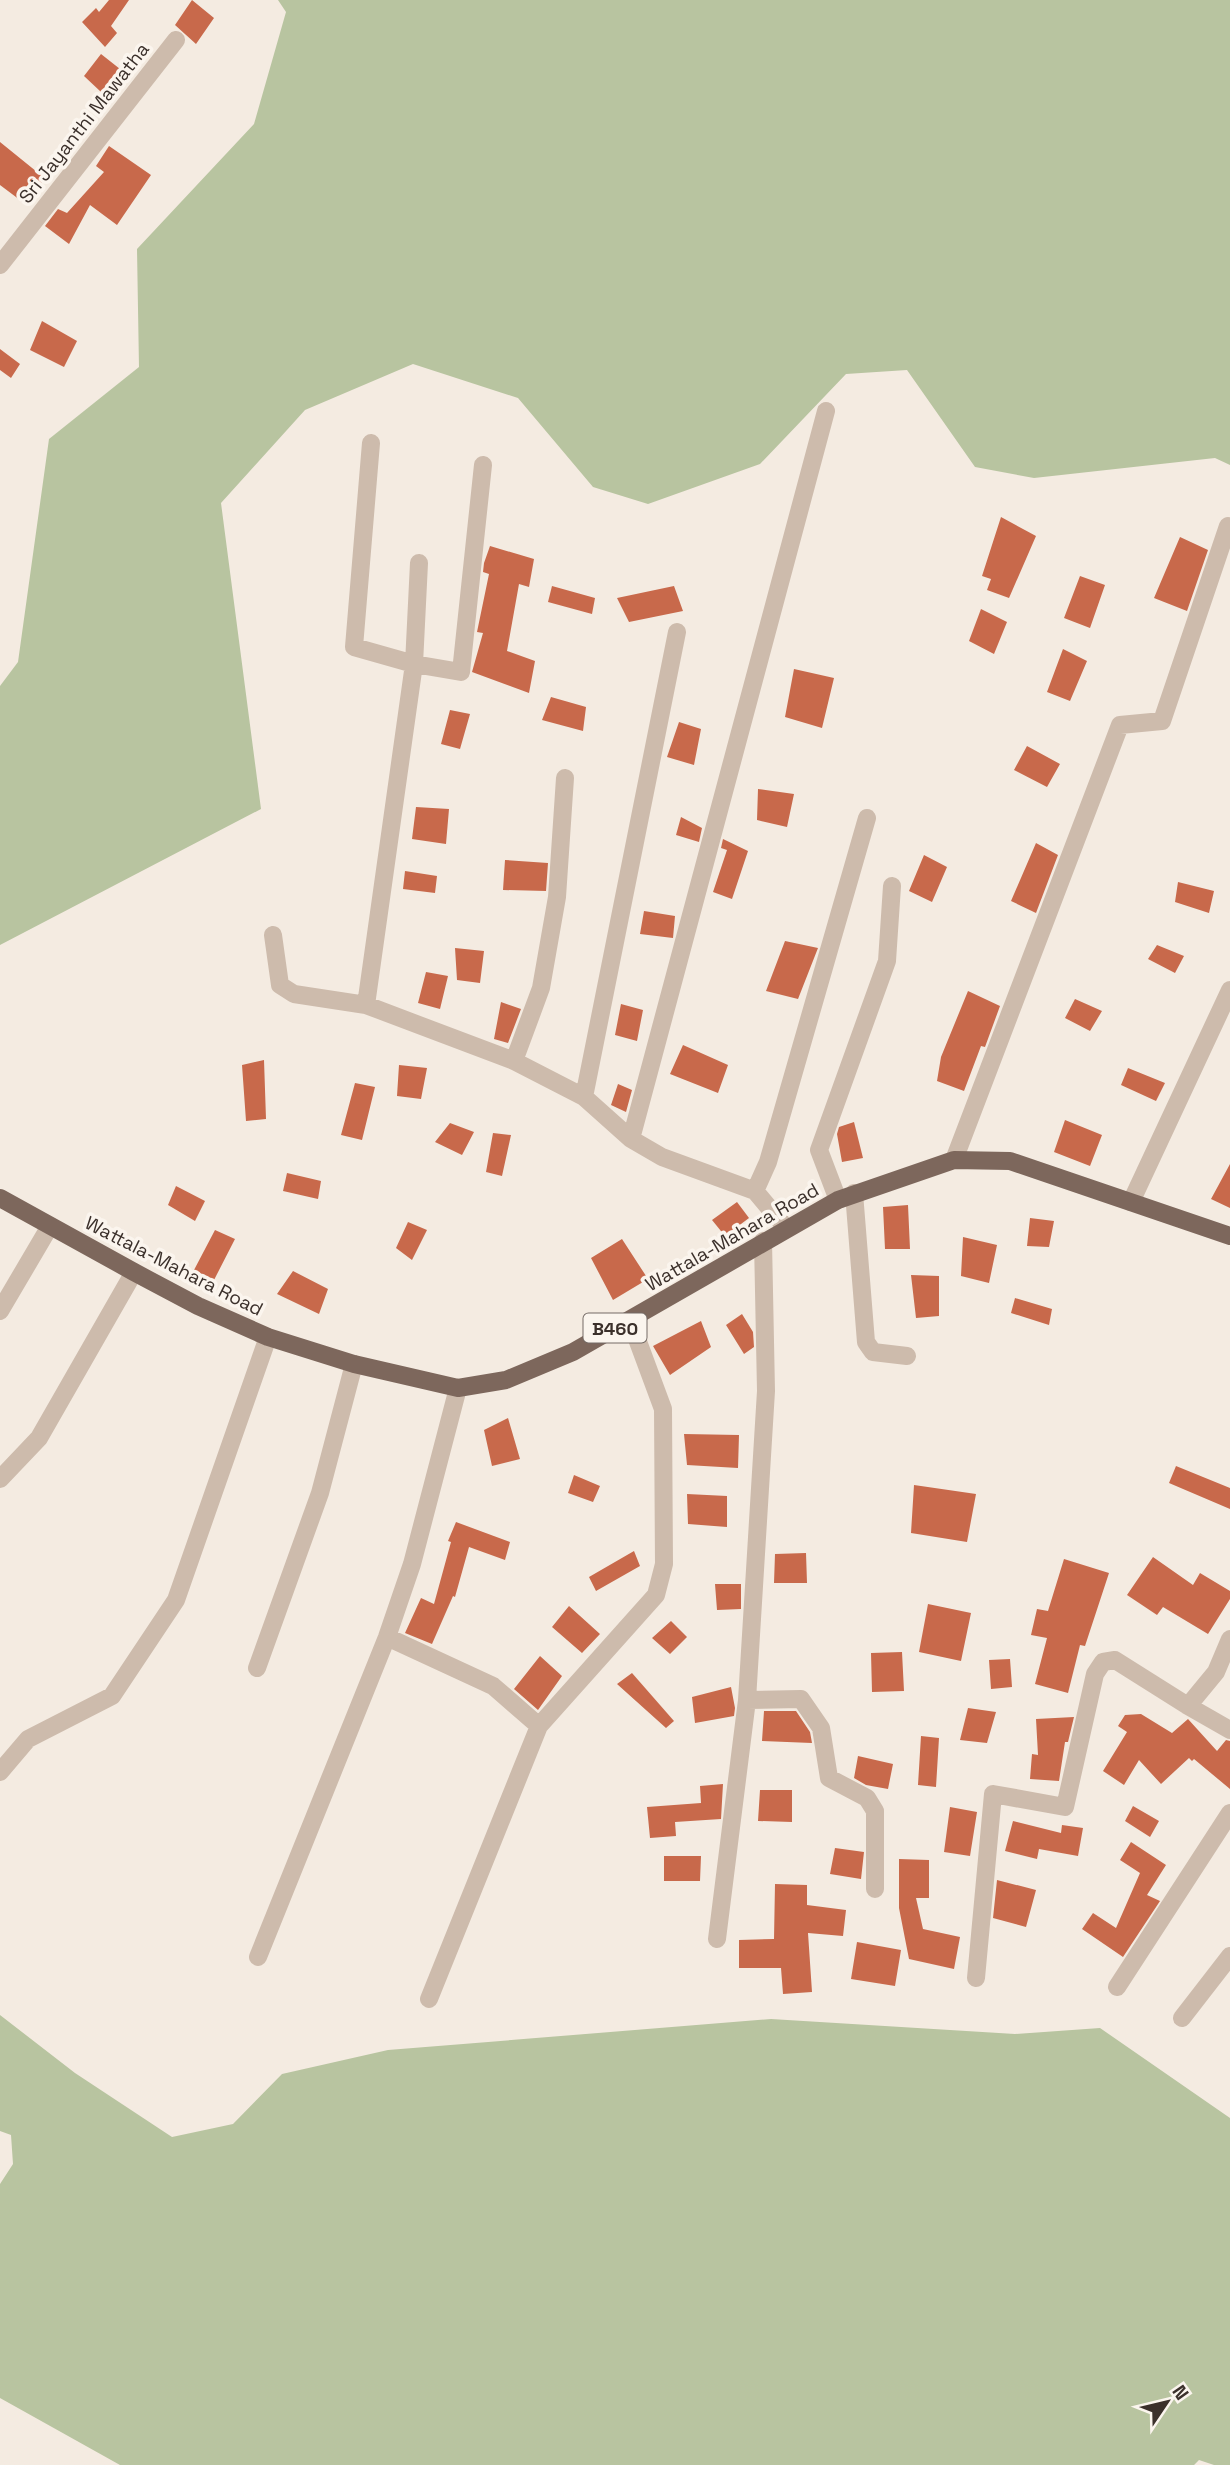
<svg xmlns="http://www.w3.org/2000/svg" width="1230" height="2465" viewBox="0 0 1230 2465" font-family="'Space Grotesk',sans-serif">
  <style>
    .green { fill: #b8c4a0 }
    .building { fill: #c8694b }
    .lines { fill: none; stroke-linecap: round; stroke-linejoin: round }
    .street { stroke: #cdbbac; stroke-width: 18 }
    .primary { stroke: #7d675c; stroke-width: 18 }
    .labels { text-anchor: middle; dominant-baseline: central; stroke-width: 7; stroke-linejoin: round; paint-order: stroke }
    .shield { fill: #fbf5ee; stroke: #756b66; stroke-width: 2 }
    .shield-label { font-size: 18px; font-weight: bold; fill: #3b302b }
    .street-label { font-size: 19px; fill: #3b302b; stroke: #fbf5ee }
  </style>
  <rect width="100%" height="100%" fill="#f4ebe1"/>
  <!-- green -->
  <path class="green" d="M278,0H1230V465L1215,458L1034,478L975,467L907,370L846,374L760,464L648,504L593,487L518,398L413,364L305,410L221,503L261,809L0,945V686L18,662L49,439L139,367L137,249L254,124L286,12Z
    M0,2015L75,2073L172,2137L233,2124L282,2074L388,2050L771,2019L1015,2034L1100,2028L1230,2118V2465H1214L1199,2460L1194,2465H120L0,2398V2184L13,2164L11,2135L0,2131Z"/>
  <!-- building -->
  <path class="building" d="M109,0H129L111,26L117,33L105,47L82,22L96,8L99,12Z
    M192,0L214,18L196,44L175,25Z
    M101,54L120,69L101,92L84,76Z
    M0,142L42,176V182L24,203L0,185Z
    M109,146L151,175L117,225L90,205L69,244L45,226L58,209L67,213L104,172L96,166Z
    M42,321L77,341L64,367L30,350Z
    M0,349L20,364L11,378L0,370Z
    M1001,517L1036,536L1009,598L987,590L991,579L982,576Z
    M1180,537L1208,550L1187,611L1154,598Z
    M490,546L534,559L529,587L519,584L507,651L535,661L529,693L472,672L483,633L477,632L489,574L483,572L484,563Z
    M1080,576L1105,585L1090,628L1064,618Z
    M552,586L595,598L592,614L548,602Z
    M674,586L683,611L629,622L617,598Z
    M981,609L1007,622L994,654L969,641Z
    M1063,649L1087,661L1070,701L1047,692Z
    M794,669L834,678L822,728L785,717Z
    M551,697L586,707L583,731L542,720Z
    M450,710L470,714L460,749L441,744Z
    M679,722L701,729L694,765L667,757Z
    M1027,746L1060,764L1047,787L1014,770Z
    M758,789L794,794L787,827L757,820Z
    M416,807L449,809L446,844L412,839Z
    M681,817L702,828L699,842L676,835Z
    M723,839L748,851L732,899L713,892L727,850L721,848Z
    M1036,843L1058,855L1036,913L1011,901Z
    M924,855L947,867L932,902L909,891Z
    M505,860L548,863L546,891L503,890Z
    M405,871L437,876L435,893L403,889Z
    M1178,882L1214,891L1209,913L1175,902Z
    M644,911L675,916L673,938L640,934Z
    M785,941L818,948L798,999L766,991Z
    M1157,945L1184,956L1175,973L1148,959Z
    M455,948L484,951L480,983L457,980Z
    M426,972L448,976L440,1009L418,1003Z
    M968,991L1000,1006L985,1047L981,1046L964,1091L937,1081L941,1057Z
    M1075,999L1102,1011L1090,1031L1065,1018Z
    M501,1002L521,1009L508,1043L494,1039Z
    M621,1004L643,1010L637,1041L615,1035Z
    M683,1045L728,1065L718,1093L670,1074Z
    M264,1060L266,1119L246,1121L242,1065Z
    M399,1065L427,1068L421,1099L397,1096Z
    M1128,1068L1165,1083L1156,1101L1121,1085Z
    M355,1083L375,1087L362,1140L341,1135Z
    M618,1084L632,1090L626,1112L611,1105Z
    M1065,1120L1102,1135L1090,1166L1054,1152Z
    M854,1122L863,1158L842,1162L837,1134L839,1127Z
    M450,1123L474,1132L462,1155L435,1142Z
    M493,1133L511,1135L502,1176L486,1172Z
    M1230,1164V1208L1211,1199Z
    M287,1173L321,1181L318,1199L283,1191Z
    M176,1186L205,1201L195,1221L168,1205Z
    M737,1202L749,1218L725,1236L712,1220Z
    M908,1205L910,1249H885L883,1207Z
    M1030,1218L1054,1221L1049,1247L1027,1246Z
    M408,1222L427,1230L412,1260L396,1248Z
    M215,1230L235,1239L214,1280L194,1270Z
    M963,1237L997,1245L989,1283L961,1276Z
    M622,1239L648,1279L613,1300L591,1258Z
    M293,1271L328,1289L319,1314L277,1294Z
    M911,1275L939,1276V1316L916,1318Z
    M1015,1298L1052,1309L1049,1325L1011,1313Z
    M742,1314L753,1332L754,1347L744,1354L726,1325Z
    M701,1321L711,1347L670,1375L653,1346Z
    M508,1418L520,1459L492,1466L484,1430Z
    M684,1434L739,1435L738,1468L687,1465Z
    M1176,1466L1230,1488V1509L1169,1483Z
    M574,1475L600,1486L593,1502L568,1493Z
    M914,1485L976,1494L967,1542L911,1533Z
    M687,1494L727,1496V1527L688,1524Z
    M456,1522L510,1542L505,1560L469,1547L455,1597L453,1596L432,1644L405,1633L421,1598L434,1604L451,1542L448,1541Z
    M634,1551L640,1566L596,1591L589,1577Z
    M806,1553L807,1583H774L775,1554Z
    M1153,1557L1193,1585L1200,1573L1230,1591V1599L1208,1634L1163,1607L1157,1615L1127,1595Z
    M1064,1559L1109,1573L1085,1646L1080,1645L1068,1693L1035,1684L1047,1638L1031,1635L1037,1609L1048,1611Z
    M715,1584H741V1609L717,1610Z
    M928,1604L971,1613L961,1661L919,1652Z
    M569,1606L600,1634L582,1653L552,1627Z
    M671,1621L687,1637L670,1654L652,1638Z
    M902,1652L904,1691L872,1692L871,1653Z
    M540,1656L562,1676L538,1710L514,1689Z
    M1010,1659L1012,1687L991,1689L989,1660Z
    M632,1673L674,1721L666,1728L617,1684Z
    M731,1687L735,1708L734,1716L695,1723L692,1697Z
    M968,1708L996,1712L987,1743L960,1740Z
    M764,1711H796L810,1732L812,1743L762,1741Z
    M1141,1714L1172,1733L1188,1719L1217,1751L1226,1740L1230,1741V1789L1194,1759L1192,1761L1189,1758L1161,1784L1139,1760L1124,1785L1103,1771L1127,1732L1118,1726L1125,1715Z
    M1074,1717L1068,1742H1065L1059,1781L1030,1779L1032,1754L1038,1755L1036,1719Z
    M921,1736L939,1738L936,1787L918,1785Z
    M858,1756L893,1764L888,1789L866,1785L854,1778Z
    M723,1784L721,1819L675,1822L676,1836L650,1838L647,1807L701,1803L700,1786Z
    M760,1790H792V1822L758,1821Z
    M1133,1806L1159,1821L1150,1837L1125,1821Z
    M950,1807L977,1812L970,1856L944,1852Z
    M1013,1821L1061,1833L1062,1825L1083,1828L1078,1856L1039,1849L1037,1859L1005,1851Z
    M1131,1842L1166,1865L1147,1895L1160,1901L1123,1957L1082,1929L1093,1913L1116,1928L1140,1873L1120,1860Z
    M835,1848L864,1852L861,1879L830,1874Z
    M664,1856H701L700,1881H664Z
    M899,1859L929,1860V1898H916L923,1929L960,1937L954,1969L909,1959L899,1908Z
    M997,1880L1036,1890L1026,1927L993,1918Z
    M775,1884L807,1885V1905L846,1910L843,1936L808,1933L812,1992L783,1994L781,1968H739V1940L774,1939Z
    M857,1942L901,1950L895,1986L851,1979Z"/>
  <g class="lines">
    <!-- street -->
    <path class="street" d="M0,265L176,40
      M371,443L354,647L414,664L461,672L483,465
      M273,935L280,985L294,994L366,1005L514,1061L584,1097L631,1139L662,1157L755,1191L786,1228
      M366,1005L414,664L419,563
      M514,1061L541,988L557,897L565,778
      M584,1097L677,632
      M631,1139L826,411
      M954,1160L1120,725L1162,721L1228,526
      M755,1191L768,1162L867,818
      M854,1193L866,1342L873,1352L907,1356
      M838,1200L819,1150L887,961L892,886
      M1131,1202L1230,990
      M0,1311L50,1226
      M0,1479L39,1438L134,1272
      M387,1637L493,1686L539,1726
      M1230,1639L1216,1672L1188,1706L1230,1730
      M257,1668L320,1493L354,1364
      M747,1700L801,1699L821,1728L829,1778L867,1798L875,1811V1889
      M0,1772L28,1739L112,1696L176,1600L268,1337
      M717,1939L747,1700L766,1391L763,1241
      M258,1957L387,1637L412,1564L458,1388
      M976,1978L993,1794L1065,1807L1095,1674L1103,1662L1115,1660L1188,1706
      M1117,1987L1230,1813
      M429,1999L539,1726L656,1595L664,1564L663,1409L630,1320
      M1182,2018L1230,1956"/>
    <!-- primary -->
    <path class="primary" d="M0,1198L134,1272L198,1306L268,1337L354,1364L458,1388L506,1380L573,1352L838,1200L954,1160L1010,1161L1230,1236"/>
  </g>
  <g class="labels">
    <!-- shield labels -->
    <rect class="shield" x="583.5" y="1313.5" width="63" height="29" rx="5"/>
    <g class="shield-label">
      <text x="615" y="1328">B460</text>
    </g>
    <!-- street labels -->
    <g class="street-label">
      <text transform="translate(84 123) rotate(-52)">Sri Jayanthi Mawatha</text>
      <text transform="translate(732 1237) rotate(-30)">Wattala-Mahara Road</text>
      <text transform="translate(174 1266) rotate(27)">Wattala-Mahara Road</text>
    </g>
  </g>
  <!-- north arrow -->
  <g transform="translate(1167 2402) rotate(55)" stroke="#fbf5ee" stroke-width="5" paint-order="stroke">
  <path d="M0-5L12 26L0 18L-12 26Z" fill="#3b302b"/>
  <text y="-10" font-size="19" font-weight="bold" text-anchor="middle" fill="#3b302b">N</text>
  </g>
</svg>
